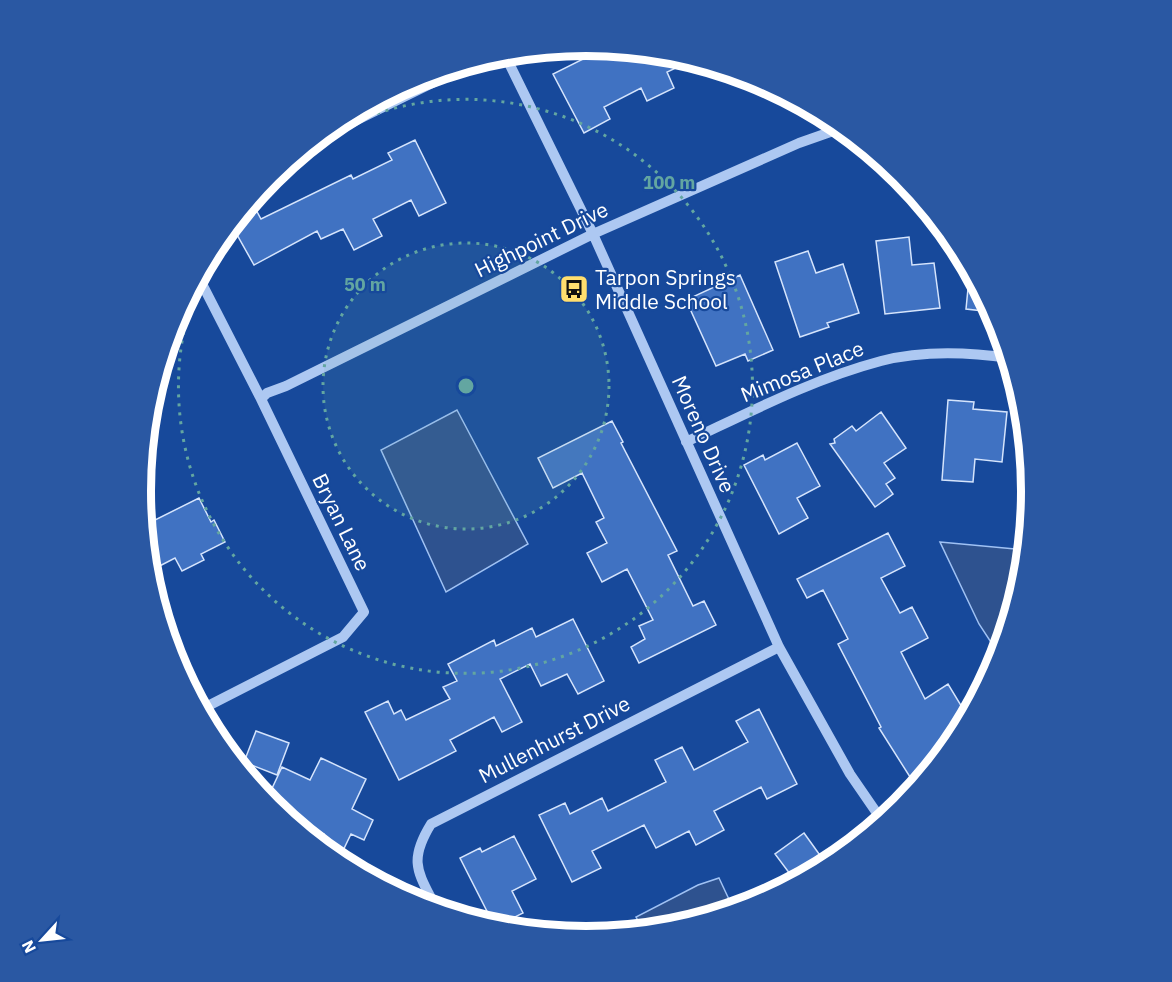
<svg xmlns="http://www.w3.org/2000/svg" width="1172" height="982" viewBox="0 0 1172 982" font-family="'IBM Plex Sans',sans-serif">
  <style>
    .water { fill: #2e528f; stroke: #a0c2f4; stroke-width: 1.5 }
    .building { fill: #4072c2; stroke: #d5e4fc; stroke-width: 1.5 }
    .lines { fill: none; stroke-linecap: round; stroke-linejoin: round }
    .minor { stroke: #adc8f2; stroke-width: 10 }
    .ring { fill: none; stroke: #63a6a1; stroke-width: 3; stroke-dasharray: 3 6 }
    .labels { text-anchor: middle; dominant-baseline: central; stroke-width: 4.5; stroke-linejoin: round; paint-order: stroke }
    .street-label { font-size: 21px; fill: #fff; stroke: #17499b }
    .poi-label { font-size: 21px; fill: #fff; stroke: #17499b; text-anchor: start }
    .rim { fill: none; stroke: #fff; stroke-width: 8 }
    .centre { fill: #63a6a1; stroke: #17499b; stroke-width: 3 }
    .ring-label { font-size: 18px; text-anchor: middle; font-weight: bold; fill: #63a6a1; stroke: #17499b; stroke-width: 4.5; stroke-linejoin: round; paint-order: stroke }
  </style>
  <rect width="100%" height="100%" fill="#17499b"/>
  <!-- water -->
  <path class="water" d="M457,410L528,544L446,592L381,450Z
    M940,542L1026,550L1023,578L1000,656L979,624Z
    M719,878L734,910L673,928L644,931L636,917L698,885Z"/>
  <!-- building -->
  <path class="building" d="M607,47L673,54L693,60L667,72L674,88L647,101L641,88L604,107L610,119L584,133L553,74Z
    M415,140L446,203L419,216L411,200L373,219L382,236L354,250L343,229L321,239L317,231L254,265L231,224L236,218L255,208L261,219L351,175L353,179L392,160L388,153Z
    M909,237L912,265L934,263L940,308L885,314L876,241Z
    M808,251L816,273L843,264L859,313L827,323L829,327L800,337L775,262Z
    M970,268L989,303L993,312L966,309Z
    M740,275L773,350L748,361L745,354L716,366L686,300Z
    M948,400L974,402L973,409L1007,412L1002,462L975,459L973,482L942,480Z
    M881,412L906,448L884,463L895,478L886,484L893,494L875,507L830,444L835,443L834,439L852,426L856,431Z
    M612,421L623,442L621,443L677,551L668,555L693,606L704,601L716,625L639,663L631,647L645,639L639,626L653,620L627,569L602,582L587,553L607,543L596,522L604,518L582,473L553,488L538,458Z
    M797,443L820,486L797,498L808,518L779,534L744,465L763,455L765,460Z
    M199,498L211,522L214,520L225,542L201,554L204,560L182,571L175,558L148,572L143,526Z
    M888,533L905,566L881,578L900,613L912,607L928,638L901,652L925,699L948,684L968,717L957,739L917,788L879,728L881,727L838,644L848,639L823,590L807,598L797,579Z
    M573,619L604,681L578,694L567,674L541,686L530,664L500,679L522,722L502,732L494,717L450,740L456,751L399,780L365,712L388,701L394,714L401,710L406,720L450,699L443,687L457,681L448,664L494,640L496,646L532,628L536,637Z
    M759,709L797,784L767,799L761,787L714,811L724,830L696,845L689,831L656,848L644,825L592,851L601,868L572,882L539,815L565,803L570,814L602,798L608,811L666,782L655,760L682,747L694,770L748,742L736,721Z
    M256,731L289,743L277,775L244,762Z
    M321,758L366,779L352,809L373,820L364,840L351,834L339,859L318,845L324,834L279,812L283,805L268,797L282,767L310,780Z
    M804,833L827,865L796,882L775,854Z
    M514,836L536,879L512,891L523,913L495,927L460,858L480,848L482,852Z"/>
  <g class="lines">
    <!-- minor -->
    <path class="minor" d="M504,53L593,234L779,647L850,774L883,822
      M310,143L481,59
      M198,276L261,399L364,612L343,637L200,710
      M261,399L267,393L286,386L593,234L799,143L836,130L845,129
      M686,442C750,412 813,379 881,361C923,350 968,352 1010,358
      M437,910C419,873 407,863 431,824L779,647"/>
  </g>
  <!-- distance rings -->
  <circle cx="466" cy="386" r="143" fill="#63a6a1" fill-opacity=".12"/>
  <g class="ring">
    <circle cx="466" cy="386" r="143"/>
    <path d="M297 154A287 287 0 1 1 221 236"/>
  </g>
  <!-- icons -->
  <defs>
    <g id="bus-square" transform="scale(1.5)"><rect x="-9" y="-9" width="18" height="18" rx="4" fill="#ffde6e" stroke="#17499b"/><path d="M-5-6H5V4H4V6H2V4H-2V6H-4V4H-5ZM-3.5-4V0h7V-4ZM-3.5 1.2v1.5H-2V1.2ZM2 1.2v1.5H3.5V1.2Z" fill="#111"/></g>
  </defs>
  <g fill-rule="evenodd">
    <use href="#bus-square" x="574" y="289"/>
  </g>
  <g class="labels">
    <!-- street labels -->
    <g class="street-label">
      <text transform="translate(541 239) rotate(-26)">Highpoint Drive</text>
      <text transform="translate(802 371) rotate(-22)">Mimosa Place</text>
      <text transform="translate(704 434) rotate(66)">Moreno Drive</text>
      <text transform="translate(342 522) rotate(64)">Bryan Lane</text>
      <text transform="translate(554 739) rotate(-27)">Mullenhurst Drive</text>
    </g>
    <!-- poi labels -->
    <g class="poi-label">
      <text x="595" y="277">Tarpon Springs<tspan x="595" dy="24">Middle School</tspan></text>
    </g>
  </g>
  <!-- crop -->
  <path d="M0 0H1172V982H0ZM151 491a435 435 0 1 1 870 0a435 435 0 1 1-870 0Z" fill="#2a58a3" fill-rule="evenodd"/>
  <path class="rim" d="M151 491a435 435 0 1 1 870 0a435 435 0 1 1-870 0Z"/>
  <circle cx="466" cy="386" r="9" class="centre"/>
  <g class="ring-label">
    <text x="669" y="189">100 m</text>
    <text x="365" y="291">50 m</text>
  </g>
  <!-- north arrow -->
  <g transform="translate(42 940) rotate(243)" stroke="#17499b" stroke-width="4.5" paint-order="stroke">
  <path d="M0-4.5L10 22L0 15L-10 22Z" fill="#ffffff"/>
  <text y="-9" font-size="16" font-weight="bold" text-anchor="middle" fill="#ffffff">N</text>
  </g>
</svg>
